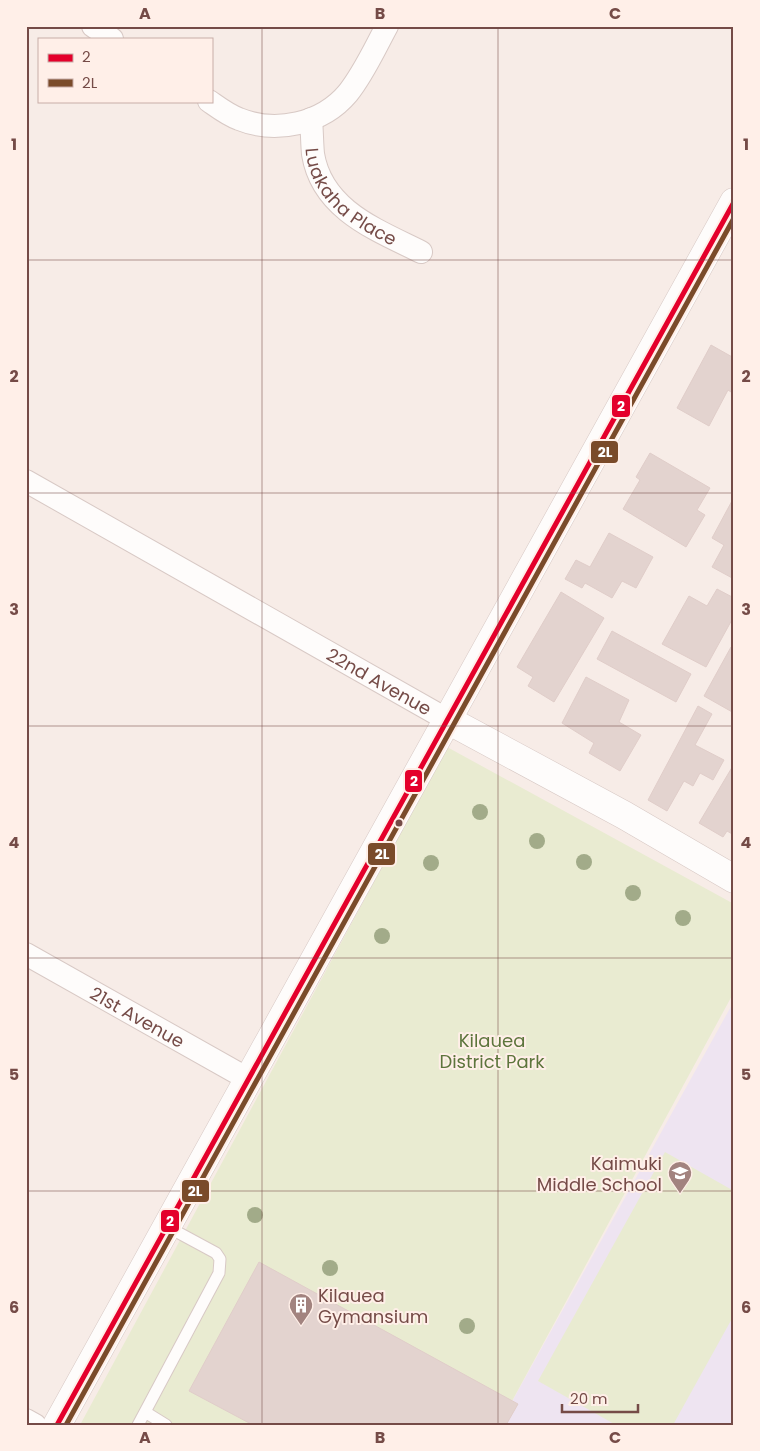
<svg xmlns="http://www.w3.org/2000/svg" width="760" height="1451" viewBox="0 0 760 1451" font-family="Poppins,sans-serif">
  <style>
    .education { fill: #eee4f1 }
    .green { fill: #e9ebd1 }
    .building { fill: #e3d3cf; stroke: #e0cdc9 }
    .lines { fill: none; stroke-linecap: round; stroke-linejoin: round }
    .lane-casing { stroke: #d8c9c5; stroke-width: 13 }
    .street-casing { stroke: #d8c9c5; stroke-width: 24 }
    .secondary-casing { stroke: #d7c8c4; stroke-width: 29 }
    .lane { stroke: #fefcfb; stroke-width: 11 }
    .street { stroke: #fefcfb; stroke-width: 22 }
    .secondary { stroke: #fefcfb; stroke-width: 28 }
    .bus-1-casing { stroke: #ffefe8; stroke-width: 9 }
    .bus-2-casing { stroke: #ffefe8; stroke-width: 9 }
    .bus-1 { stroke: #e4002b; stroke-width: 5 }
    .bus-2 { stroke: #7a4b2a; stroke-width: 5 }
    .tree { fill: #a2ab89 }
    .grid { fill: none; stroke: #754b47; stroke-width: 1; stroke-opacity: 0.55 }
    .bus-dot { fill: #754b47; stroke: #ffefe8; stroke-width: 2 }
    .labels { text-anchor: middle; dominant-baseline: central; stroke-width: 4; stroke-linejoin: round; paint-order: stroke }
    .street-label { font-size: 18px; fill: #754b47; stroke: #ffefe8 }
    .park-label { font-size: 18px; fill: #5d753c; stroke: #ffefe8 }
    .poi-label { font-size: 18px; fill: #754b47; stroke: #ffefe8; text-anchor: end }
    .line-badge { stroke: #ffefe8; stroke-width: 2 }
    .badge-label { font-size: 14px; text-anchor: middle; font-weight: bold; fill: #fff }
    .neatline { fill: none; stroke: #754b47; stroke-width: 2 }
    .grid-label { font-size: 16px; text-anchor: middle; font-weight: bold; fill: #754b47 }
  </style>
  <rect width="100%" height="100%" fill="#f7ece7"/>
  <!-- education -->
  <path class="education" d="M734,1001V1425H499L520,1387Z"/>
  <!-- green -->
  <path class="green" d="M447,747L734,904V992L499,1425H80Z
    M665,1152L734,1191V1315L673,1425H616L538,1381Z"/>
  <!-- building -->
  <path class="building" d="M711,345L734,358V394L728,390L709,426L677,408Z
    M650,453L710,488L697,510L705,515L686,547L623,509L640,480L636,477Z
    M733,499H734V579L712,567L724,545L712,538Z
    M609,533L653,557L636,588L622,581L612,598L585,583L582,588L565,579L576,560L590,567Z
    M717,589L734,598V616L706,667L662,644L689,596L707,606Z
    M561,592L604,618L554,702L528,686L533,677L517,667Z
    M612,631L691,674L676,702L597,659Z
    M731,647L734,649V713L704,696Z
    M586,677L629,700L619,722L641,735L620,771L589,753L594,743L562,723Z
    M698,706L712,714L695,745L724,760L713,780L700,773L693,786L684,781L667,811L648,800Z
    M734,764V835L727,831L723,837L699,823Z
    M259,1262L518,1404L506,1425H253L189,1391Z"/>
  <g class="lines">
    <!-- lane casing -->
    <g class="lane-casing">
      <path id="lane" d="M145,1412L166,1425
        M138,1425L219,1273L220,1259L216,1253L166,1226"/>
    </g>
    <!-- street casing -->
    <g class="street-casing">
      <g id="street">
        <path d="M93,26L112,39"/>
        <path d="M209,101C219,108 228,115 239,119C276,134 322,124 348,93C364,73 375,48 387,26"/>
        <path id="s1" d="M311,119C312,131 312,143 313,154C322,210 377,230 421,252"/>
        <path id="s2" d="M26,481L446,719"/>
        <path id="s3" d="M26,954L248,1079"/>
        <path d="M26,1420L35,1425"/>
      </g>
    </g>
    <!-- secondary casing -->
    <g class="secondary-casing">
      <path id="secondary" d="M446,719L624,815L734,879
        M57,1425L734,202"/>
    </g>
    <!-- lane -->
    <use href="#lane" class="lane"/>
    <!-- street -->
    <use href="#street" class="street"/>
    <!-- secondary -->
    <use href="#secondary" class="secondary"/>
    <!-- bus-1 casing -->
    <g class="bus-1-casing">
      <path id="bus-1" d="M57,1425L734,202"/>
    </g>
    <!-- bus-2 casing -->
    <g class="bus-2-casing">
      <path id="bus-2" d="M66,1425L734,218"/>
    </g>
    <!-- bus-1 -->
    <use href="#bus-1" class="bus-1"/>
    <!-- bus-2 -->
    <use href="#bus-2" class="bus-2"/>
  </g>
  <!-- trees -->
  <g class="tree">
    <circle cx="480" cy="812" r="8"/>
    <circle cx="537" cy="841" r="8"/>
    <circle cx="584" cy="862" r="8"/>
    <circle cx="431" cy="863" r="8"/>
    <circle cx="633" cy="893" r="8"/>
    <circle cx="683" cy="918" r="8"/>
    <circle cx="382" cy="936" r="8"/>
    <circle cx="255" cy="1215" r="8"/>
    <circle cx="330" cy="1268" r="8"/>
    <circle cx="467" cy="1326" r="8"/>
  </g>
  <!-- grid -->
  <path class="grid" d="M262,26V1425M498,26V1425M26,260H734M26,493H734M26,726H734M26,958H734M26,1191H734"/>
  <!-- icons -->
  <defs>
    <g id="school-pin" transform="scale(1.25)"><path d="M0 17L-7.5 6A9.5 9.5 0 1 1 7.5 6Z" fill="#a2837f" stroke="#ffefe8"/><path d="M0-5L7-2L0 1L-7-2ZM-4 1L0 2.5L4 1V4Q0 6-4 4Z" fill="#fff"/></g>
    <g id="building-pin" transform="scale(1.25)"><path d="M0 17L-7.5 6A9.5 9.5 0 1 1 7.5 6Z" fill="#a2837f" stroke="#ffefe8"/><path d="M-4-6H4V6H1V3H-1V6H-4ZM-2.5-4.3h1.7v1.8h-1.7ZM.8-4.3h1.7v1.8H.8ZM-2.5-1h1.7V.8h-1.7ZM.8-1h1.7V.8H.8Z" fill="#fff"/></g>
  </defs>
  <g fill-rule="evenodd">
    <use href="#school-pin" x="680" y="1173"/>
    <use href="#building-pin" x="301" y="1305"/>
  </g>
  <!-- markers -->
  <circle class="bus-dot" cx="399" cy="823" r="4.5"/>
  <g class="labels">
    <!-- street labels -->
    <g class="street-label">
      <text stroke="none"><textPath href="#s1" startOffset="94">Luakaha Place</textPath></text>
      <text stroke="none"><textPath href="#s2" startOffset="406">22nd Avenue</textPath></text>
      <text stroke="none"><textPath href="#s3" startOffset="128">21st Avenue</textPath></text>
    </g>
    <!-- park labels -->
    <g class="park-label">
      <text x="492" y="1040">Kilauea<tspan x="492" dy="21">District Park</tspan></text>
    </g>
    <!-- poi labels -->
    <g class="poi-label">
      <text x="662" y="1163">Kaimuki<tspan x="662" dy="21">Middle School</tspan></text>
      <text x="318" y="1295" text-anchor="start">Kilauea<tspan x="318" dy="21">Gymansium</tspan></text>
    </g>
  </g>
  <g class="line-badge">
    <rect x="611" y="394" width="20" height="24" rx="5" fill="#e4002b"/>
    <rect x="590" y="440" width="29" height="24" rx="5" fill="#7a4b2a"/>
    <rect x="404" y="769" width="19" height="24" rx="5" fill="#e4002b"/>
    <rect x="367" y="842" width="29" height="24" rx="5" fill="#7a4b2a"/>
    <rect x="181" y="1179" width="29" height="24" rx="5" fill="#7a4b2a"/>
    <rect x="160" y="1209" width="20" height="24" rx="5" fill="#e4002b"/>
  </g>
  <g class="badge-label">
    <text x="621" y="411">2</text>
    <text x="605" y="457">2L</text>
    <text x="414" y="786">2</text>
    <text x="382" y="859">2L</text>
    <text x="195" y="1196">2L</text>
    <text x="170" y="1226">2</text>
  </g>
  <!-- border -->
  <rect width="760" height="1451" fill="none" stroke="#ffefe8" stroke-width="55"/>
  <!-- legend -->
  <rect x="38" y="38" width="175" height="65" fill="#ffefe8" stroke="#c8ada8"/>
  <rect x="48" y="54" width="25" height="8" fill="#e4002b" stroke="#c8ada8"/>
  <text x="82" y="62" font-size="15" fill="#754b47">2</text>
  <rect x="48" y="79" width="25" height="8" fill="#7a4b2a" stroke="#c8ada8"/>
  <text x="82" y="88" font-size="15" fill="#754b47">2L</text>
  <!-- scale -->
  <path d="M562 1404v8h76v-8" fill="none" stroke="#754b47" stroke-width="2.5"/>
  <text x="570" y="1404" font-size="15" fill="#754b47" stroke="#ffefe8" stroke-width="4" paint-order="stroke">20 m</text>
  <rect x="28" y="28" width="704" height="1396" class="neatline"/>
  <g class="grid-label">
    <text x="145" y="19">A</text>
    <text x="380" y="19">B</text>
    <text x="615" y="19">C</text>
    <text x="14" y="150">1</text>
    <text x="746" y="150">1</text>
    <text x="14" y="382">2</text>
    <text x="746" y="382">2</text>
    <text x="14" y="615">3</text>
    <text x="746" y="615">3</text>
    <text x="14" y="848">4</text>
    <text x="746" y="848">4</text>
    <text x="14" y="1080">5</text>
    <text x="746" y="1080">5</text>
    <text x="14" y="1313">6</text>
    <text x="746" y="1313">6</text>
    <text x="145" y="1443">A</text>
    <text x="380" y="1443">B</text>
    <text x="615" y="1443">C</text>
  </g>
</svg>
